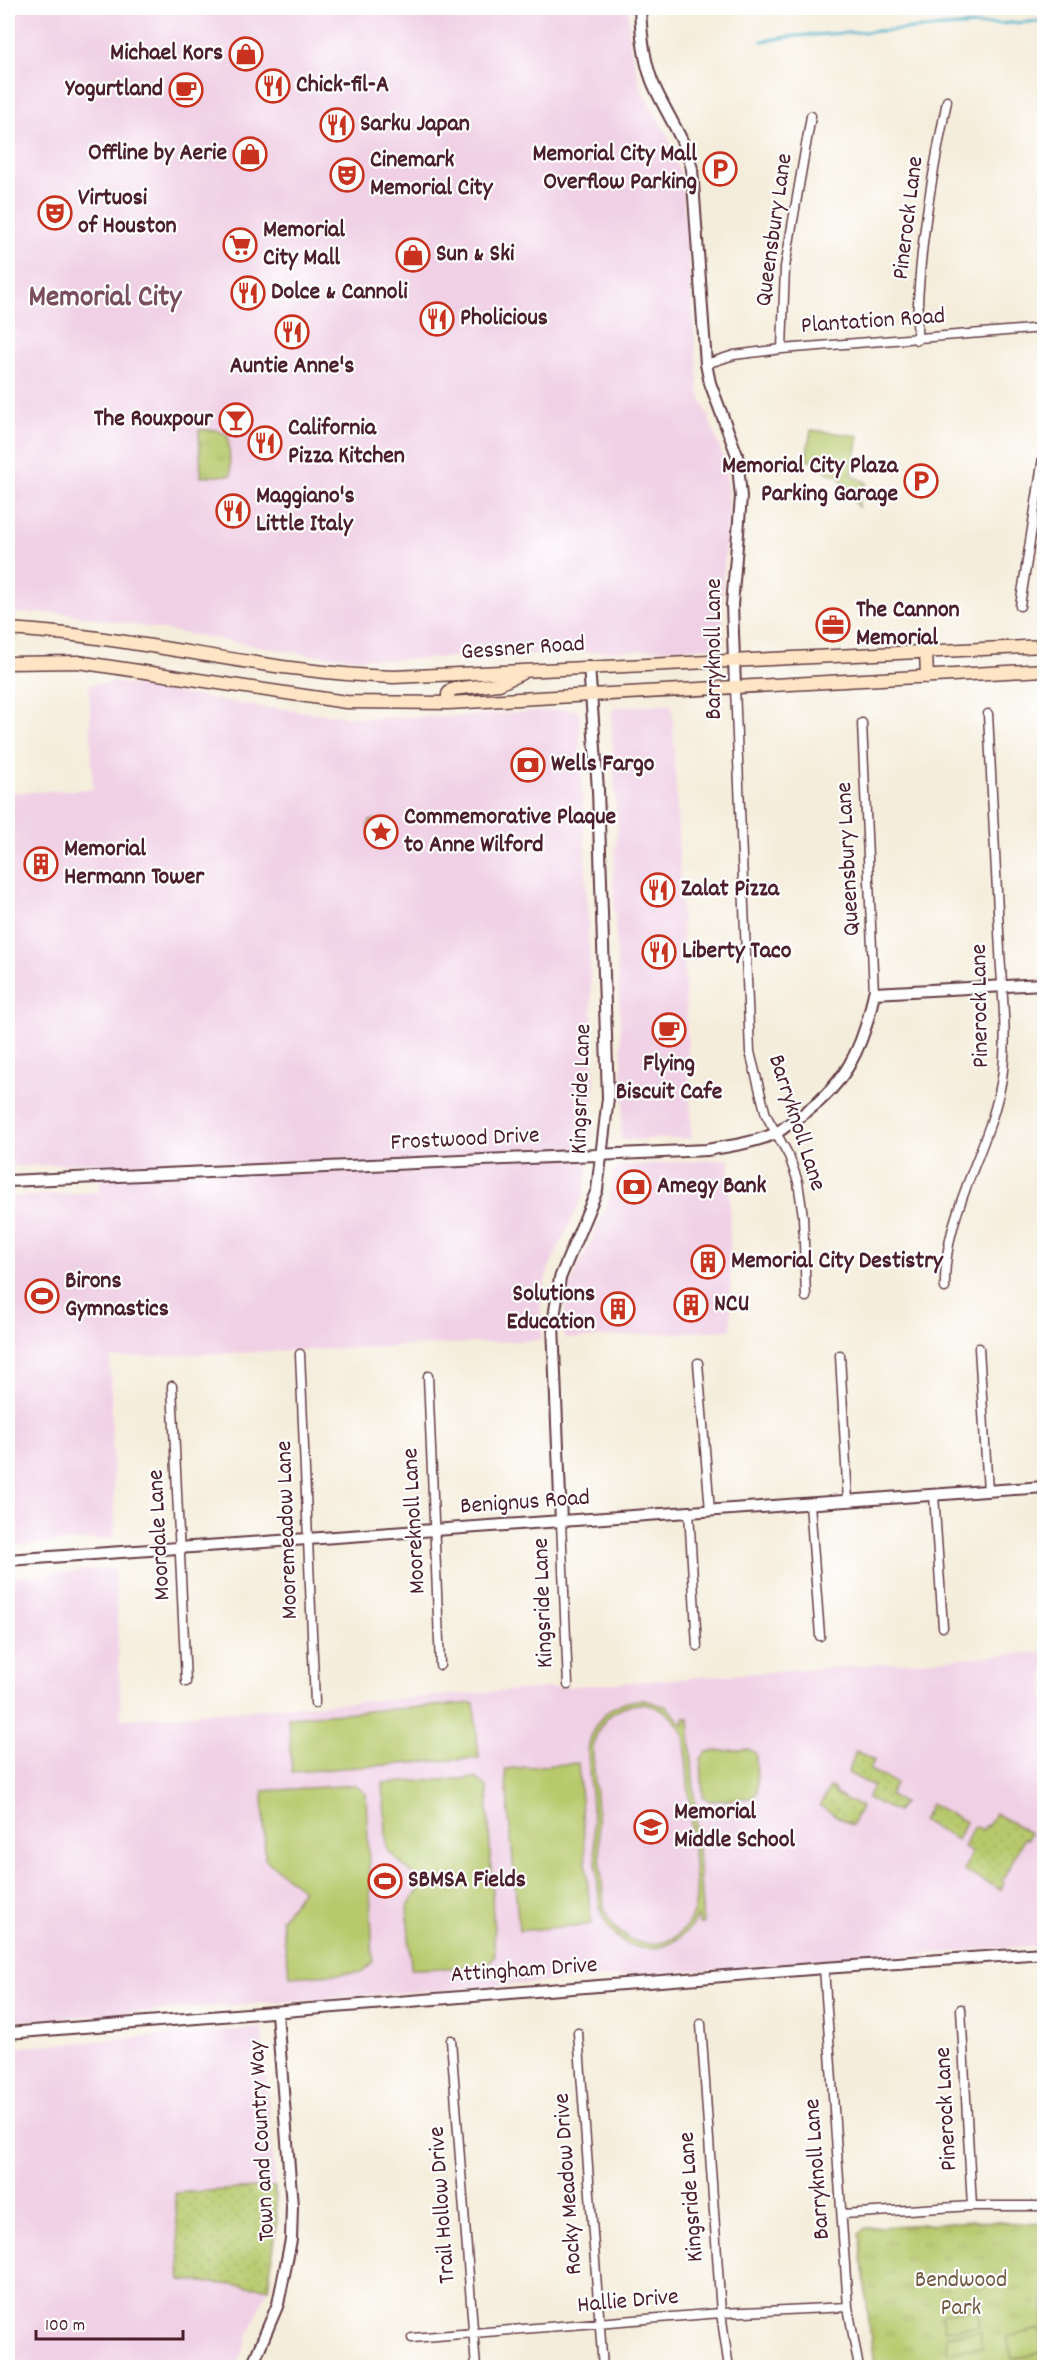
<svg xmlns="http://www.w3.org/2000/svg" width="1052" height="2375" viewBox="0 0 1052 2375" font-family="Dekko,sans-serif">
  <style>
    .built { fill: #f0d0e5 }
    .grass { fill: url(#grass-dots); stroke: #80744c; stroke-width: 1.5 }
    .park { fill: url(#park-tufts); stroke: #80744c; stroke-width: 1.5 }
    .garden { fill: #b7c96c; stroke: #80744c; stroke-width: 1.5; fill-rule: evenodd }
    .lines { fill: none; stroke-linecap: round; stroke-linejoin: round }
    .stream { stroke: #49b0c9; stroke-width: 3 }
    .minor-casing { stroke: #643e45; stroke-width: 11 }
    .tertiary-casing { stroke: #643e45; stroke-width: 14 }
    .secondary-casing { stroke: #643e45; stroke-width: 15 }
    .minor { stroke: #fff; stroke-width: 8 }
    .tertiary { stroke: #fff; stroke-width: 10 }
    .secondary { stroke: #fde5c5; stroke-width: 12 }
    .labels { text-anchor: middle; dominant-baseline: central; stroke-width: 4.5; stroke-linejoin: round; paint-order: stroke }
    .poi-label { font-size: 24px; font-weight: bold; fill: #4a1f2b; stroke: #fff; text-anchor: start }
    .street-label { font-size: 24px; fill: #4a1f2b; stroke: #fff }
    .park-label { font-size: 24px; fill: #705a42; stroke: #fff }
    .district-label { font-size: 30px; font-weight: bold; fill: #794e5f; stroke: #fff }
  </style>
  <defs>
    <pattern id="grass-dots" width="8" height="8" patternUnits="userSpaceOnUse" patternTransform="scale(1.5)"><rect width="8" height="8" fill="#b7c96c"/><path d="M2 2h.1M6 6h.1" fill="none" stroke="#9fac5e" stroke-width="1.8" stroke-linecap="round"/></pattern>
    <pattern id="park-tufts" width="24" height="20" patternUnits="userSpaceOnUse" patternTransform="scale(1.5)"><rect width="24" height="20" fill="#b7c96c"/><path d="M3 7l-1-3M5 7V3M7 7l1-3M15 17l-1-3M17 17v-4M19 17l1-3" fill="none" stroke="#9fac5e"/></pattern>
  </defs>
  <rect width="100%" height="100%" fill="#fff"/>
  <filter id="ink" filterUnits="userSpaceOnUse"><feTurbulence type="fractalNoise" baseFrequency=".0167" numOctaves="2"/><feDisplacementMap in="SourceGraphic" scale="12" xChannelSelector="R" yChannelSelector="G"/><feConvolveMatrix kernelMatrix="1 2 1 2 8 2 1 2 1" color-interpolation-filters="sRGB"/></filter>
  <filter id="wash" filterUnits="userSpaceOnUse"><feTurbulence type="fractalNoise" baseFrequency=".008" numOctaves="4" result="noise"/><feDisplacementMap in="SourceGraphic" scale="24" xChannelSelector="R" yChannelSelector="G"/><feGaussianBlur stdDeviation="1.35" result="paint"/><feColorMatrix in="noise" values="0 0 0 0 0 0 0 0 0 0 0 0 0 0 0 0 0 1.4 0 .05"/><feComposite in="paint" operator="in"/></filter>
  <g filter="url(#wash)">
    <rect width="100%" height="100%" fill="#f5eddb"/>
    <!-- built -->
    <path class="built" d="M8,8H628L631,51L643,92L668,136L682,180L699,392L724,459L729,507L722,592L723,644L715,647L386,660L306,654L65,613H8Z
      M115,682L253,706L362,718L462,716L574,709L579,714L595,1085L588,1173L584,1193L548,1270L540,1301L542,1340L110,1358L115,1538L8,1546V1197L100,1192L99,1162L8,1167V793L93,789L89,685Z
      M672,704L692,1138L620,1140L624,1102L613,880L617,830L611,713L616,707Z
      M729,1159L731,1330L564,1339V1315L569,1289L609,1200L613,1171L620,1166Z
      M115,1568L121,1719L1044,1652V1945L8,2022V1577Z
      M262,2028L275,2187L176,2193L235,2283L268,2288L236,2367L8,2368V2048Z"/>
    <!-- grass -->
    <path class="grass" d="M856,1751L874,1760L870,1770L896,1783L889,1795L903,1803L897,1812L867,1798L873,1786L848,1773Z
      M830,1787L835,1790L834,1793L861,1807L852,1825L820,1806Z
      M931,1804L966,1822L957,1840L922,1821Z
      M995,1813L1030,1833L1028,1839L1024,1838L1002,1881L1004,1883L1001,1890L964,1871L971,1852L963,1847L974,1826L983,1830L986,1825L988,1826Z
      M275,2187L277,2223L268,2288L181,2280L175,2193Z"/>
    <!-- park -->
    <path class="park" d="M199,430H216L228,435L231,475L201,477Z
      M386,819L391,825L392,834L371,833L368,827L370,821Z
      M972,2221L1044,2224V2367H874L859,2233L865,2228Z"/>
    <!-- garden -->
    <path class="garden" d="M811,430L859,436L852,475L867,483L860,490L858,507L838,475L828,473L819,461L806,459Z
      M644,1700L667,1707L684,1725V1718H689L703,1924H699L697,1917C671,1965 607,1957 599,1901L588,1755C589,1722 611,1700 644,1700ZM644,1704C665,1708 679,1720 685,1740L696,1894C696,1952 623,1963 604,1908L593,1754C593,1725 614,1704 644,1704Z
      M474,1703L479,1758L292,1772L288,1717Z
      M749,1749L756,1754L757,1792L753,1798L710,1801L703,1796L701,1759L706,1752Z
      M578,1763L591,1924L519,1931L505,1769Z
      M476,1778L487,1787L495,1956L486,1967L411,1969L407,1907L423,1884L387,1850L383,1783Z
      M355,1785L366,1794L373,1962L363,1972L290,1977L281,1919L303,1890L265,1859L263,1791Z
      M977,2309L980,2326L945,2330L942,2314Z
      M1040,2329L1044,2352L1012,2359L1007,2337Z
      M980,2331L982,2347L947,2352L945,2336Z"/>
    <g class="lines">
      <!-- stream -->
      <path class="stream" d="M762,41L795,36L1044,21"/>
    </g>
  </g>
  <g filter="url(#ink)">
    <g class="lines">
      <!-- minor casing -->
      <g class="minor-casing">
        <path id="minor" d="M917,340C917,259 931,180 947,101
          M782,349L785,267L811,116
          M706,364L734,355L782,349L1044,328
          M1020,606L1044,451
          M735,687L750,1052L766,1115L789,1156L798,1182L803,1216L806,1297
          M862,723L874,993
          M945,1288C943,1212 990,1151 1002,1078C1008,1037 1002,992 1000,951C996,872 992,793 988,714
          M979,1348L988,1491
          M300,1354L315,1703
          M840,1355L848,1502
          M698,1363L710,1511
          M428,1376L440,1665
          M172,1386L186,1682
          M934,1495L943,1627
          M810,1504L820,1636
          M689,1512L697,1646
          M561,1522L568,1685
          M824,1968L848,2307L859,2368
          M961,2009L972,2206
          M701,2024L721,2313L729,2368
          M578,2033L603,2368
          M451,2040L476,2368
          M843,2214L972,2206H1044
          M412,2338L721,2313L848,2307"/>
      </g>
      <!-- tertiary casing -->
      <g class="tertiary-casing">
        <path id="tertiary" d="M640,8C641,32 643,57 652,81C664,111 684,136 692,169L706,364L710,383L737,455L741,497L732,605L735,687
          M236,1171L707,1150C729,1146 753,1143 774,1134C781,1131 787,1125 793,1121C843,1089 863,1051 874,993L1044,984
          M8,1181L231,1171
          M561,1522L553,1324L560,1278L597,1190L608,1098L598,790L589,666
          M8,1560L1044,1487
          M8,2033L824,1968L1044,1953
          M251,2368L278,2304L291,2240L292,2206L277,2013"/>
      </g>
      <!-- secondary casing -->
      <g class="secondary-casing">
        <path id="secondary" d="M8,629C137,636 264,673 394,677L1044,646
          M926,651L927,677
          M8,663L78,662L346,702L448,703L1044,670
          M448,703V694L452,689L499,684L522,673"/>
      </g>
      <!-- minor -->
      <use href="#minor" class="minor"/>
      <!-- tertiary -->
      <use href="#tertiary" class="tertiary"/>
      <!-- secondary -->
      <use href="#secondary" class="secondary"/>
    </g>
  </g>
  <!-- icons -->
  <defs>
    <g id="shop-ring" transform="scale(1.725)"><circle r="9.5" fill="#fff" stroke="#c8321e" stroke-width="1.5"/><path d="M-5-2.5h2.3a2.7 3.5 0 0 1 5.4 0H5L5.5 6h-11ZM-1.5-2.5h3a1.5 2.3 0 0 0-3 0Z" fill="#c8321e"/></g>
    <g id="restaurant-ring" transform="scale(1.725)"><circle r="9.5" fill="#fff" stroke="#c8321e" stroke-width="1.5"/><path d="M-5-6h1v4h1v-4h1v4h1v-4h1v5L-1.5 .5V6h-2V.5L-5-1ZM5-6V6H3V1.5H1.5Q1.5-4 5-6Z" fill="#c8321e"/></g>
    <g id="cafe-ring" transform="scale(1.725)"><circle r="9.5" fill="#fff" stroke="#c8321e" stroke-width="1.5"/><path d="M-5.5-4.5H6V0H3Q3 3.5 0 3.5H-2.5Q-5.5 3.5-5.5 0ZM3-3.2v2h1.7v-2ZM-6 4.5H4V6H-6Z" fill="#c8321e"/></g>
    <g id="parking-ring" transform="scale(1.725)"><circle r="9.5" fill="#fff" stroke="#c8321e" stroke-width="1.5"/><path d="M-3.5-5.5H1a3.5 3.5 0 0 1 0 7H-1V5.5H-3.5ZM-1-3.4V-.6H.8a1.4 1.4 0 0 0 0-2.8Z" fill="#c8321e"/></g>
    <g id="theatre-ring" transform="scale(1.725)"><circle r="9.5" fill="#fff" stroke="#c8321e" stroke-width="1.5"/><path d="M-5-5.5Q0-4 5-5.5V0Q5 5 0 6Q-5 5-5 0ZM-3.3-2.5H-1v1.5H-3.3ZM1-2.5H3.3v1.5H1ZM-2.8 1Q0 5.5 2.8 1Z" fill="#c8321e"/></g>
    <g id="supermarket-ring" transform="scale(1.725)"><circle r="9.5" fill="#fff" stroke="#c8321e" stroke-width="1.5"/><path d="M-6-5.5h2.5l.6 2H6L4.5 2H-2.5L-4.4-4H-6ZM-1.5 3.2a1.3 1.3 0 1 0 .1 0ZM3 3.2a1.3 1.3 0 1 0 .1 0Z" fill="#c8321e"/></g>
    <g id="bar-ring" transform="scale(1.725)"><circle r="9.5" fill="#fff" stroke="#c8321e" stroke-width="1.5"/><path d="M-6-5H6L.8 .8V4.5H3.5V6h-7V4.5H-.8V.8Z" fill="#c8321e"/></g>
    <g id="office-ring" transform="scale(1.725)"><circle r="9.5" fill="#fff" stroke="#c8321e" stroke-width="1.5"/><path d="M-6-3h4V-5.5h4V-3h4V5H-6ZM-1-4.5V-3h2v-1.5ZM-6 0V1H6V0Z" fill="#c8321e"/></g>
    <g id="bank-ring" transform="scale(1.725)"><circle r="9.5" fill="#fff" stroke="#c8321e" stroke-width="1.5"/><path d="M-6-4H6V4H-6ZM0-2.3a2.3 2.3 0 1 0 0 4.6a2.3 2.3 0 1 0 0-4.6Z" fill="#c8321e"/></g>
    <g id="sight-ring" transform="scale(1.725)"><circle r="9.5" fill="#fff" stroke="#c8321e" stroke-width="1.5"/><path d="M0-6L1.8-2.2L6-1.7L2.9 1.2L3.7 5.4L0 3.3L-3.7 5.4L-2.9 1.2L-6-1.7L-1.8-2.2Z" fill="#c8321e"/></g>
    <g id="building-ring" transform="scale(1.725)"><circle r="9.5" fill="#fff" stroke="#c8321e" stroke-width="1.5"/><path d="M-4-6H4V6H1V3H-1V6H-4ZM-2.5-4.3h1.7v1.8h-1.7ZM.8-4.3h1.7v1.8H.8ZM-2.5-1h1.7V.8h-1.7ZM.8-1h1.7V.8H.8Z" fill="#c8321e"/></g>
    <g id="stadium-ring" transform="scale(1.725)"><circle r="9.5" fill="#fff" stroke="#c8321e" stroke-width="1.5"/><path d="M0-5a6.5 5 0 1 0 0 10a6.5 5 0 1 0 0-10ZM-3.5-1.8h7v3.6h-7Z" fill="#c8321e"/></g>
    <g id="school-ring" transform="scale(1.725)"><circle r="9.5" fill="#fff" stroke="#c8321e" stroke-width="1.5"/><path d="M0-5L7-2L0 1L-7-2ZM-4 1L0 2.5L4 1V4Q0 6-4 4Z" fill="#c8321e"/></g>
  </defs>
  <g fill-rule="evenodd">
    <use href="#shop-ring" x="246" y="54"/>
    <use href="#restaurant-ring" x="273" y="86"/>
    <use href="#cafe-ring" x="186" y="90"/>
    <use href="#restaurant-ring" x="337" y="125"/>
    <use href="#shop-ring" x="250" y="154"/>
    <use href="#parking-ring" x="720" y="169"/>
    <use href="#theatre-ring" x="347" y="175"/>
    <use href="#theatre-ring" x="55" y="213"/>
    <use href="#supermarket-ring" x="240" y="245"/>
    <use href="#shop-ring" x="413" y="255"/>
    <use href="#restaurant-ring" x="248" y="293"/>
    <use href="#restaurant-ring" x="437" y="319"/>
    <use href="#restaurant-ring" x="292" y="332"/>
    <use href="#bar-ring" x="236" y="420"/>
    <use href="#restaurant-ring" x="265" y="443"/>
    <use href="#parking-ring" x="921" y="481"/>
    <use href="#restaurant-ring" x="233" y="511"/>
    <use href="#office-ring" x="833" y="625"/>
    <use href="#bank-ring" x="528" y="765"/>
    <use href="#sight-ring" x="381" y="832"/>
    <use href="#building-ring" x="41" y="864"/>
    <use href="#restaurant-ring" x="658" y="890"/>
    <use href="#restaurant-ring" x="659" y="952"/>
    <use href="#cafe-ring" x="669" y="1030"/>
    <use href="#bank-ring" x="634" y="1187"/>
    <use href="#building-ring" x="708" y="1262"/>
    <use href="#stadium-ring" x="42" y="1296"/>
    <use href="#building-ring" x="691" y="1305"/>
    <use href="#building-ring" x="618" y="1309"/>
    <use href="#school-ring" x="651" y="1827"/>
    <use href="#stadium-ring" x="385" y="1881"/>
  </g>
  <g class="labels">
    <!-- poi labels -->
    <g class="poi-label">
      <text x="223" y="54" text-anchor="end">Michael Kors</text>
      <text x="296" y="86">Chick-fil-A</text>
      <text x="163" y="90" text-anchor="end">Yogurtland</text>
      <text x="360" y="125">Sarku Japan</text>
      <text x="227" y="154" text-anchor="end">Offline by Aerie</text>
      <text x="697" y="155" text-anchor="end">Memorial City Mall<tspan x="697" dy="28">Overflow Parking</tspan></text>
      <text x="370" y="161">Cinemark<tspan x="370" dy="28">Memorial City</tspan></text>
      <text x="78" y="199">Virtuosi<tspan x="78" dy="28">of Houston</tspan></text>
      <text x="263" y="231">Memorial<tspan x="263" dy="28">City Mall</tspan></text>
      <text x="436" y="255">Sun &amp; Ski</text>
      <text x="271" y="293">Dolce &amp; Cannoli</text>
      <text x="460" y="319">Pholicious</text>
      <text x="292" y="367" text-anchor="middle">Auntie Anne's</text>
      <text x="213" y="420" text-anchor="end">The Rouxpour</text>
      <text x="288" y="429">California<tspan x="288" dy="28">Pizza Kitchen</tspan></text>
      <text x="898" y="467" text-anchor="end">Memorial City Plaza<tspan x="898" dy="28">Parking Garage</tspan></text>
      <text x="256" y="497">Maggiano's<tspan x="256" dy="28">Little Italy</tspan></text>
      <text x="856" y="611">The Cannon<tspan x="856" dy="28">Memorial</tspan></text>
      <text x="551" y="765">Wells Fargo</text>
      <text x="404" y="818">Commemorative Plaque<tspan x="404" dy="28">to Anne Wilford</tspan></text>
      <text x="64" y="850">Memorial<tspan x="64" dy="28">Hermann Tower</tspan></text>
      <text x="681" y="890">Zalat Pizza</text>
      <text x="682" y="952">Liberty Taco</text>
      <text x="669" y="1065" text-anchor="middle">Flying<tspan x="669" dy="28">Biscuit Cafe</tspan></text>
      <text x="657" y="1187">Amegy Bank</text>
      <text x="731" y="1262">Memorial City Destistry</text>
      <text x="65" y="1282">Birons<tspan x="65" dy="28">Gymnastics</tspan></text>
      <text x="595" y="1295" text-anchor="end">Solutions<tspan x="595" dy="28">Education</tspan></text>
      <text x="714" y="1305">NCU</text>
      <text x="674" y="1813">Memorial<tspan x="674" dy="28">Middle School</tspan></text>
      <text x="408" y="1881">SBMSA Fields</text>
    </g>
    <!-- street labels -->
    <g class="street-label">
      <text transform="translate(909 218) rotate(-83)">Pinerock Lane</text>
      <text transform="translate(775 230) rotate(-82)">Queensbury Lane</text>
      <text transform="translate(873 322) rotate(-4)">Plantation Road</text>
      <text transform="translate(523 649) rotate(-4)">Gessner Road</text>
      <text transform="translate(715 649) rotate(-90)">Barryknoll Lane</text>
      <text transform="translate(849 859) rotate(-93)">Queensbury Lane</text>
      <text transform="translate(981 1006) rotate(-91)">Pinerock Lane</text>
      <text transform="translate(582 1089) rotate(-88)">Kingsride Lane</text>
      <text transform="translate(796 1123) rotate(72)">Barryknoll Lane</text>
      <text transform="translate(465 1140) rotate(-3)">Frostwood Drive</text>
      <text transform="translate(525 1503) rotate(-4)">Benignus Road</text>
      <text transform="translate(415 1521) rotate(-93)">Mooreknoll Lane</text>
      <text transform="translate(288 1530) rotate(-92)">Mooremeadow Lane</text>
      <text transform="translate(160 1535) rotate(-93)">Moordale Lane</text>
      <text transform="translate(544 1603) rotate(-92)">Kingsride Lane</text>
      <text transform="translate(524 1971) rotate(-4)">Attingham Drive</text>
      <text transform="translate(947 2109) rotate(-93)">Pinerock Lane</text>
      <text transform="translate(263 2141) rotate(-93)">Town and Country Way</text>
      <text transform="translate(818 2169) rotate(-94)">Barryknoll Lane</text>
      <text transform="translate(569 2184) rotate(-94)">Rocky Meadow Drive</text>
      <text transform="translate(692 2197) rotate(-94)">Kingsride Lane</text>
      <text transform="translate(443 2205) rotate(-94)">Trail Hollow Drive</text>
      <text transform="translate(628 2302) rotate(-5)">Hallie Drive</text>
    </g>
    <!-- park labels -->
    <g class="park-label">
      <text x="961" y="2281">Bendwood<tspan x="961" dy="28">Park</tspan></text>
    </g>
    <!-- district labels -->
    <g class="district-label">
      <text x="105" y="299">Memorial City</text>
    </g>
  </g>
  <!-- margin -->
  <rect width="1052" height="2375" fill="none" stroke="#fff" stroke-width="30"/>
  <!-- scale -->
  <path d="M36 2330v9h147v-9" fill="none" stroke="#4a1f2b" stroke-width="3"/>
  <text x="45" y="2330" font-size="18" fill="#4a1f2b" stroke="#ffffff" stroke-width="4.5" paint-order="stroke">100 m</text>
</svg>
